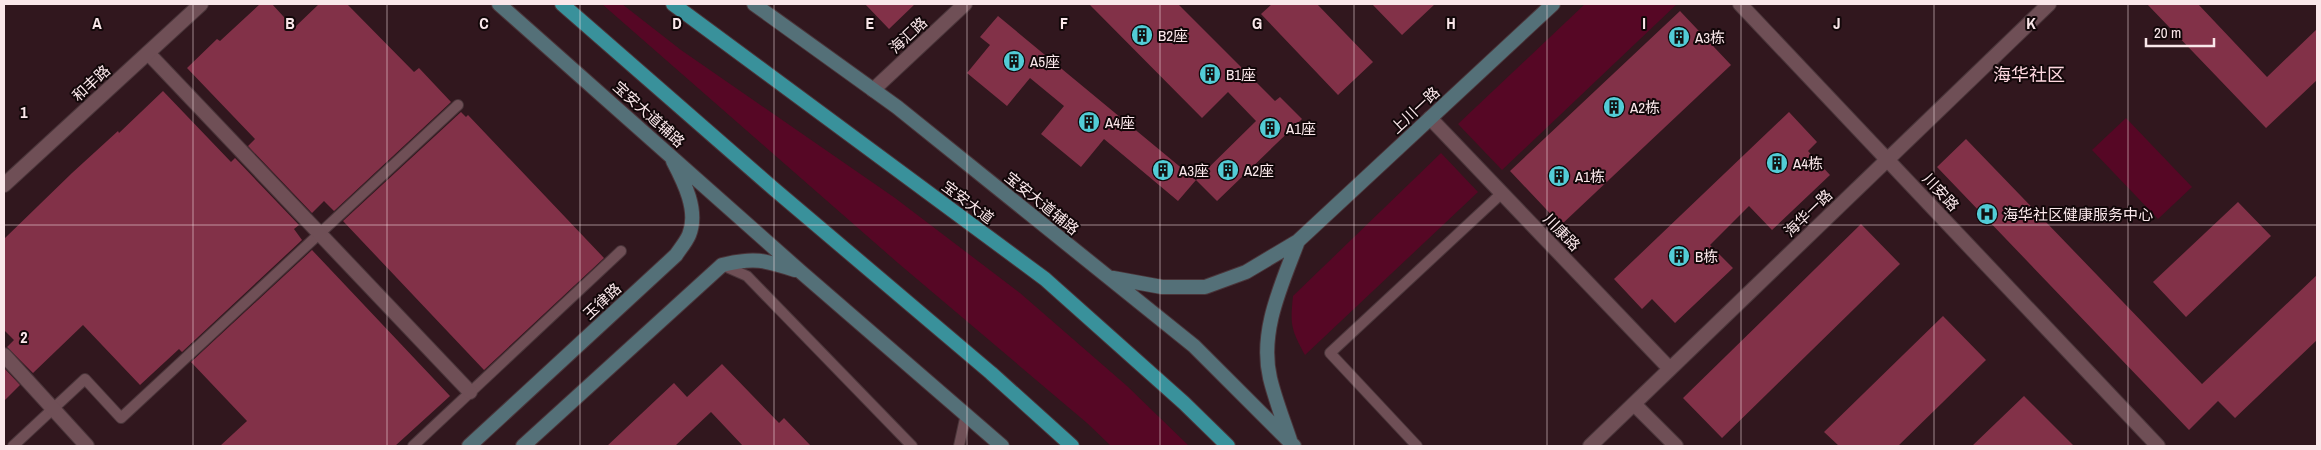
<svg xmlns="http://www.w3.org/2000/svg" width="2321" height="450" viewBox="0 0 2321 450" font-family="'Archivo Narrow','Noto Sans SC',sans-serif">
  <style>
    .green { fill: #560725 }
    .building { fill: #823148 }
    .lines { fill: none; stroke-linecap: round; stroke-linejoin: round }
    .service-casing { stroke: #4a353a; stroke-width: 12 }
    .minor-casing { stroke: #4a353a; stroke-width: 16 }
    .tertiary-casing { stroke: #4a353a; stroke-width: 16 }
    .secondary-casing { stroke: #4a353a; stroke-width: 16 }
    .primary-casing { stroke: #4a353a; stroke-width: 16 }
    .service { stroke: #6f4f56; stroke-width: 10 }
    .minor { stroke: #6f4f56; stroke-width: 14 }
    .tertiary { stroke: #6f4f56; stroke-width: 14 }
    .secondary { stroke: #547078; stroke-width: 14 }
    .primary { stroke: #39919b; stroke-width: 14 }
    .grid { fill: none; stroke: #fae7ea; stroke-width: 1; stroke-opacity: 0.55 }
    .labels { text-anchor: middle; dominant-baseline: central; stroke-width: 4; stroke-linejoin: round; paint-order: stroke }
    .street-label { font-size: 15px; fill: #fae7ea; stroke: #120709 }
    .poi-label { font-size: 15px; fill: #fae7ea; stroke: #120709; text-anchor: start }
    .quarter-label { font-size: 18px; fill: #fed8e0; stroke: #120709 }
    .grid-label { font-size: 16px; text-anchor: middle; font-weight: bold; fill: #fae7ea; stroke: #120709; stroke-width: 4; stroke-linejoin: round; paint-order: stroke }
  </style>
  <rect width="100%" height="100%" fill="#31171e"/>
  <!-- green -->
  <path class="green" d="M602,4H622L681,50L895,198L1020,293L1127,386L1189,446H1111L1087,423L898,263Z
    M1585,4H1677L1502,170L1458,124Z
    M2126,118L2192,187L2158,219L2092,150Z
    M1441,153L1478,192L1305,355C1291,329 1290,325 1293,296Z"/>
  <!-- building -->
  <path class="building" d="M260,4H272L294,28L319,4H347L414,72L419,68L451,102L334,211L324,201L312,213L248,146L255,139L187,68L217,39L220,41Z
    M865,4H915L889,29Z
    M1089,4H1178L1275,101L1280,97L1302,119L1217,201L1196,180L1256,121L1228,92L1202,118Z
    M1272,4H1317L1373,62L1338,95L1261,14Z
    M1372,4H1435L1402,35Z
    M2147,4H2198L2267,77L2317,29V80L2266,128Z
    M1680,11L1731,65L1561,225L1510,171Z
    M998,16L1196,180L1178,201L1104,139L1081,167L1041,134L1064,106L1030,78L1007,106L967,73L990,45L980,37Z
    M163,91L231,162L235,158L299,225L294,229L302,240L182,352L179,349L140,385L83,325L33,373L7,347L14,340L4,330V239L72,173L118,131L119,133Z
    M461,112L466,117L468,115L604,258L484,370L343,221Z
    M1789,112L1817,142L1808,151L1830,175L1772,230L1749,206L1710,245L1733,268L1675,323L1652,299L1642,309L1614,279Z
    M1966,139L2202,384L2317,275V340L2235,418L2218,401L2189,430L1937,167Z
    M2238,202L2271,236L2186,317L2153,282Z
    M1861,224L1900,264L1722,438L1683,398Z
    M312,250L450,396L395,446H220L247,421L191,362Z
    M1943,316L1986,360L1898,446H1839L1824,432Z
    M722,364L779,423L784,418L811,446H743L711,412L675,446H607L674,383L687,397Z
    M4,368L20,385L4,401Z
    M2024,396L2074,446H1972Z"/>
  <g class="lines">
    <!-- service casing -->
    <g class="service-casing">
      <path id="service" d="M722,265L747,276L912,446
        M13,446L85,379L121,418L458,105
        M413,446L621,251
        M959,446L966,414
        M1417,446L1330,353L1502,193"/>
    </g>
    <!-- minor casing -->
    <g class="minor-casing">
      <path id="minor" d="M1740,4L2158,446
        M148,53L470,392
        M873,90L965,4
        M1430,118L1670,369
        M4,355L87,446
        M1634,404L1676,446
        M1590,446L2049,4"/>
    </g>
    <!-- tertiary casing -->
    <g class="tertiary-casing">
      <path id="tertiary" d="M4,185L201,4"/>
    </g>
    <!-- secondary casing -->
    <g class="secondary-casing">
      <path id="secondary" d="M499,4L801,272L1002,446
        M754,4L897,107L1194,346L1294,446
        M1113,278L1162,287H1205L1246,272L1298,241L1553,4
        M1290,440C1283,419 1275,399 1270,378C1259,331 1282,284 1298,241
        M469,446L676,255C680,249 686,242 689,235C699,211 684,182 673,161
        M523,446L722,265C754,257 764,260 795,270"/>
    </g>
    <!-- primary casing -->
    <g class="primary-casing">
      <path id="primary" d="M562,4L774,189L991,373L1072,446
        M673,4L1045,279L1184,403L1228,446"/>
    </g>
    <!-- service -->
    <use href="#service" class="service"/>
    <!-- minor -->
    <use href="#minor" class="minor"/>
    <!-- tertiary -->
    <use href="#tertiary" class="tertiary"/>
    <!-- secondary -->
    <use href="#secondary" class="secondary"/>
    <!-- primary -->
    <use href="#primary" class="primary"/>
  </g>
  <!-- grid -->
  <path class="grid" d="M193,4V446M387,4V446M580,4V446M774,4V446M967,4V446M1160,4V446M1354,4V446M1547,4V446M1741,4V446M1934,4V446M2128,4V446M4,225H2317"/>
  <!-- icons -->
  <defs>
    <g id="building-disc" transform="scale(1.125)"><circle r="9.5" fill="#52ccd6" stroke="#120709"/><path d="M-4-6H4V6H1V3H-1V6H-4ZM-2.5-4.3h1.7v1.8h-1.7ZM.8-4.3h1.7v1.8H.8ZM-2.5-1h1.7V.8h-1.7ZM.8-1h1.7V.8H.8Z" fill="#111"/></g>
    <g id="hospital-disc" transform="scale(1.125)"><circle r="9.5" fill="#52ccd6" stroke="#120709"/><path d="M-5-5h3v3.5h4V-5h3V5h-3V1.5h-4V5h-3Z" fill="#111"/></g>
  </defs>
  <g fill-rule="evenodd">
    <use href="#building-disc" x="1142" y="35"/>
    <use href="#building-disc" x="1679" y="37"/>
    <use href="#building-disc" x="1014" y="61"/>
    <use href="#building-disc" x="1210" y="74"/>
    <use href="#building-disc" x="1614" y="107"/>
    <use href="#building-disc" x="1089" y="122"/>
    <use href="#building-disc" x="1270" y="128"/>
    <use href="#building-disc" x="1777" y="163"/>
    <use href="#building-disc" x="1163" y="170"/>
    <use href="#building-disc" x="1228" y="170"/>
    <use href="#building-disc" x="1559" y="176"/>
    <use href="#hospital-disc" x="1987" y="214"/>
    <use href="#building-disc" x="1679" y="256"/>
  </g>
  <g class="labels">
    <!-- street labels -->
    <g class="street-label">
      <text transform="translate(908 35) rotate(-43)">海汇路</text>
      <text transform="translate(91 83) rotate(-43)">和丰路</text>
      <text transform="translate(1415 110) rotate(-43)">上川一路</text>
      <text transform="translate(649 114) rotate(42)">宝安大道辅路</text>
      <text transform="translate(1941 192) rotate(47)">川安路</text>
      <text transform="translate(968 202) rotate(37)">宝安大道</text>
      <text transform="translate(1042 203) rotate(39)">宝安大道辅路</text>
      <text transform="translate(1808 213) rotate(-44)">海华一路</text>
      <text transform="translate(1562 232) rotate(46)">川康路</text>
      <text transform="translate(602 301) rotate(-43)">玉律路</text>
    </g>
    <!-- poi labels -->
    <g class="poi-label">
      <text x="1158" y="35">B2座</text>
      <text x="1695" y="37">A3栋</text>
      <text x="1030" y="61">A5座</text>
      <text x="1226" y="74">B1座</text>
      <text x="1630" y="107">A2栋</text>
      <text x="1105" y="122">A4座</text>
      <text x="1286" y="128">A1座</text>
      <text x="1793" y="163">A4栋</text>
      <text x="1179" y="170">A3座</text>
      <text x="1244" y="170">A2座</text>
      <text x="1575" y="176">A1栋</text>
      <text x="2003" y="214">海华社区健康服务中心</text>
      <text x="1695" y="256">B栋</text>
    </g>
    <!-- quarter labels -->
    <g class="quarter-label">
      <text x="2029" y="74">海华社区</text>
    </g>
  </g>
  <g class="grid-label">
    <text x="97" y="29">A</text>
    <text x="290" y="29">B</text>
    <text x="484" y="29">C</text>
    <text x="677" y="29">D</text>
    <text x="870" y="29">E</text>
    <text x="1064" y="29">F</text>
    <text x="1257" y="29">G</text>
    <text x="1451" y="29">H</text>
    <text x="1644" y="29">I</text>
    <text x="1837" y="29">J</text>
    <text x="2031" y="29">K</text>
    <text x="24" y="118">1</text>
    <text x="24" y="343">2</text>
  </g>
  <!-- border -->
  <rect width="2321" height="450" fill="none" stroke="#fae7ea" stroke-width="10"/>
  <!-- scale -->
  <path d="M2146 38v8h68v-8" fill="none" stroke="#fae7ea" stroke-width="2.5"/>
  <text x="2154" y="38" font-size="15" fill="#fae7ea" stroke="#120709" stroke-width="4" paint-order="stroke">20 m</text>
</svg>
